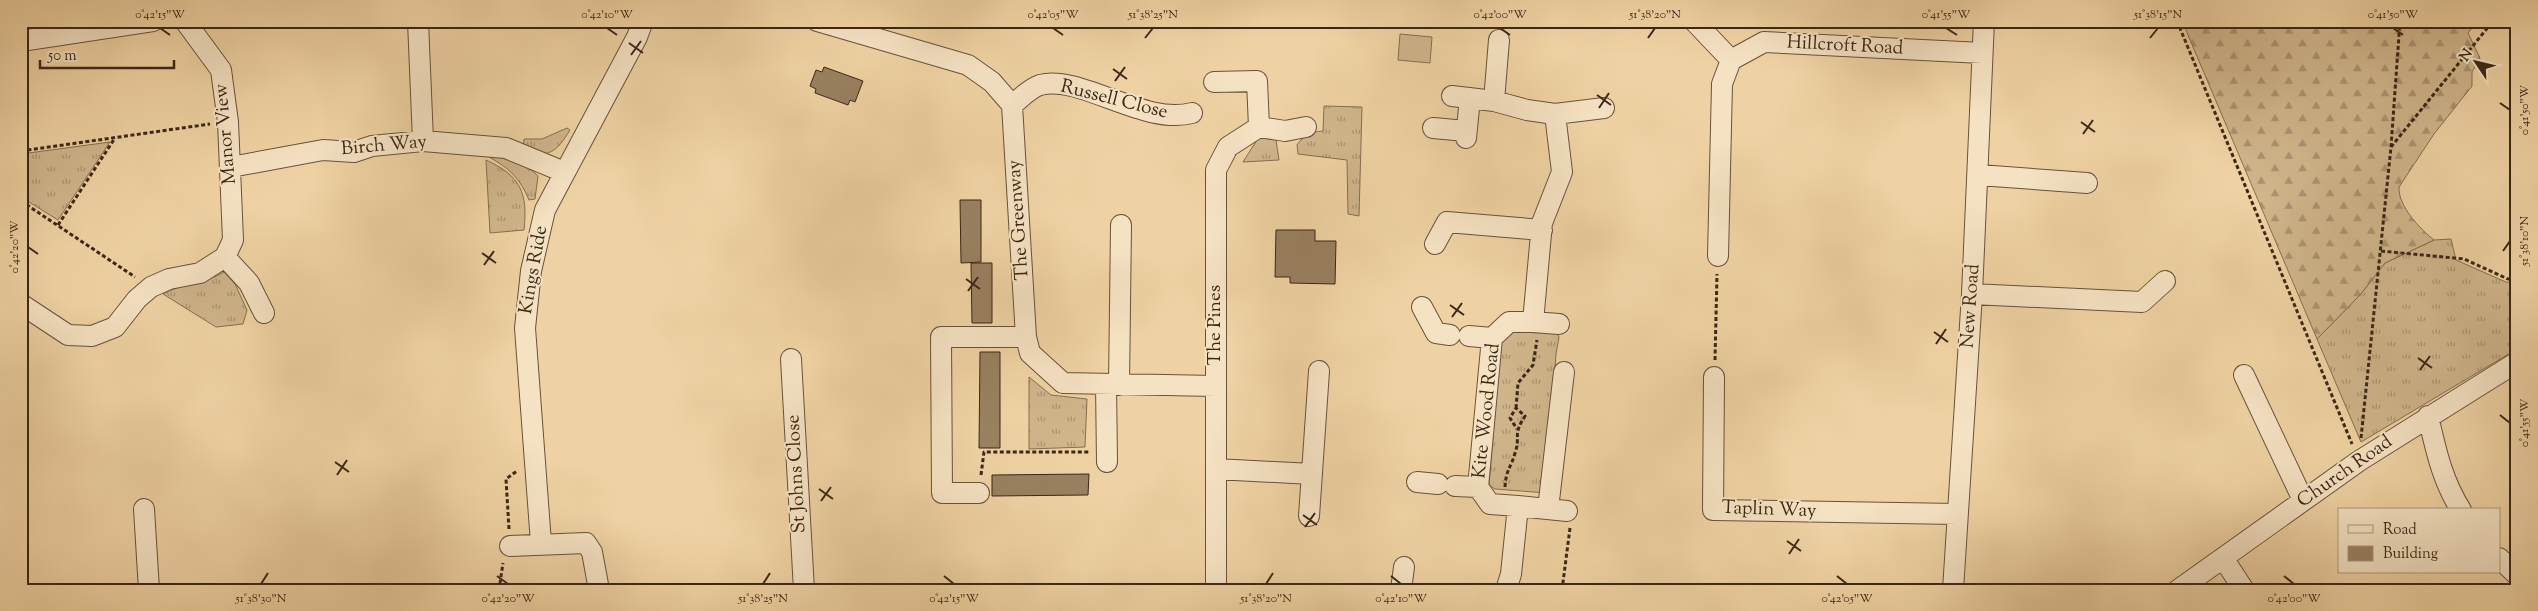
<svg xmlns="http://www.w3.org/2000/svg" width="2538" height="611" viewBox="0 0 2538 611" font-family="'Sorts Mill Goudy',serif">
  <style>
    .grass { fill: url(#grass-tufts); stroke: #866e51 }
    .forest { fill: url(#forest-firs); stroke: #866e51 }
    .green { fill: #d0b58b; stroke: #866e51 }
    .building { fill: #998060; stroke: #3b2717 }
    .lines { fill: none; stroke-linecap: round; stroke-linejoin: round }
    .minor-casing { stroke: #68523a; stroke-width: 22 }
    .path { stroke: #3b2717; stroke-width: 3; stroke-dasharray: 4 2.5; stroke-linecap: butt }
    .minor { stroke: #f5e2c3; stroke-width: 20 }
    .ticks { fill: none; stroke: #3b2717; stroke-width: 2 }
    .labels { text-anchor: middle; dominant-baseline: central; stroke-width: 4; stroke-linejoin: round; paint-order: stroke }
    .street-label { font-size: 19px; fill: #3b2717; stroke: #f5e2c3 }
    .neatline { fill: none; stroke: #3b2717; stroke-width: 2 }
    .ticks-label { font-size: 12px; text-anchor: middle; fill: #3b2717 }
  </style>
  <defs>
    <pattern id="grass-tufts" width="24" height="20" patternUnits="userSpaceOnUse" patternTransform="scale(1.25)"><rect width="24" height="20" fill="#d0b58b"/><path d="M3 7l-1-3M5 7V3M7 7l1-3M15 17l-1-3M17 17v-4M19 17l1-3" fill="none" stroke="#aa9371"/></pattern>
    <pattern id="forest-firs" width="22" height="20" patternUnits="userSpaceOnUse" patternTransform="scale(1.25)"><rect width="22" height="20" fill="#d0b58b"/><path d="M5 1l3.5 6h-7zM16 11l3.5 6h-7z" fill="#aa9371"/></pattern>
  </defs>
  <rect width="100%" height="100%" fill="#efd2a3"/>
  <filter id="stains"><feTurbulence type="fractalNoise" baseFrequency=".004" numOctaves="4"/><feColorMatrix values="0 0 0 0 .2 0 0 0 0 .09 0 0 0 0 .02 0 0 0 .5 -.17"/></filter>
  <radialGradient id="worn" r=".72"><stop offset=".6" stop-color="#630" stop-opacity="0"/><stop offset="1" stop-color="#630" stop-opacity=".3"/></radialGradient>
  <!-- grass -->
  <path class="grass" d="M1324,106L1362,107L1359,216L1348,214L1347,160L1298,154L1297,145C1304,135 1310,132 1323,131Z
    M567,128L570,130C557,151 549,160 523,149L524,139H542Z
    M1260,135H1270L1276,140L1279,160L1243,162Z
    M110,142L58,220L21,197V154Z
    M491,154L528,167L538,176L535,199L529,200C520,178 509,168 489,157Z
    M486,160C521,176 528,193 524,230L490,233Z
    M2451,239L2456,260L2506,282L2517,283V349L2361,442L2317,339L2360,295L2385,263L2434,240Z
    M224,272L235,284L247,310L243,324L216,327L163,294C182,283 205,284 224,272Z
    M1556,330L1559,337L1556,354L1546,493L1495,489L1489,485L1501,342L1507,332Z
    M1029,377L1051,395L1087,399L1085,447L1029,449Z"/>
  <!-- forest -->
  <path class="forest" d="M2182,21H2478L2468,33L2480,58L2472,72V86L2434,134L2399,187C2398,206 2420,229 2434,240L2385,263L2360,295L2317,339Z"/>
  <!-- green -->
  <path class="green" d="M1400,34L1432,37L1430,63L1398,60Z"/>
  <!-- building -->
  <path class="building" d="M824,67L863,81L855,102L850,100L848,105L815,93L816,89L810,86L816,70L822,72Z
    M960,200H981V262L961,263Z
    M1276,230H1315V241H1336L1335,284L1290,283V277H1275Z
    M971,263H992V323H972Z
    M980,352H1000V448H979Z
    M1089,474L1088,495L992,496V475Z"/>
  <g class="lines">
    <!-- minor casing -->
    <g class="minor-casing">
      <path id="minor" d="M185,21L221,70L228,122L233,240L225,257L249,283L264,313
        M418,21L423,141
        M817,21L968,65L992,82L1012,105L1026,337L1030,353L1063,383L1215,386
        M1694,21L1731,60
        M21,41L153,21
        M1214,82L1257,81L1259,127
        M1452,96L1494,101L1527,110L1555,114L1562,172L1542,223L1533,322H1509L1492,338L1478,487L1490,504L1518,506L1511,574L1506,590
        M1494,101L1499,40
        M1012,105C1020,99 1030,88 1040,85C1080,74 1144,126 1192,113
        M1555,114L1604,108
        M1433,128L1466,131
        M1466,138L1470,98
        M231,167L323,150L354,152L372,146L423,141L506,148L564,172
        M1979,175L2087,183
        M1435,244L1447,222L1542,230
        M1718,256L1722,84L1731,60L1764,42L1982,53
        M1972,294L2142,302L2165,281
        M21,304L68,335L92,336L115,327L137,299L151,287L169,279L200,273L225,257
        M1422,307L1436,333L1450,335
        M1533,322L1559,324
        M1469,336L1492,338
        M791,359L804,590
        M2244,375L2303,500
        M1714,377L1713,510L1957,514
        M1106,384L1107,462
        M1119,385L1121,225
        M2428,416C2436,450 2442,480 2461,510
        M1216,469L1312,474
        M1417,482L1438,484
        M1455,486L1478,487
        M979,493H942L941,337H1026
        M1518,506L1567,511
        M144,509L149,590
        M1548,509L1564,372
        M1309,516L1319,371
        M541,543L525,328L531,271L545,210L637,37L643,21
        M510,546L586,543L592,552L599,590
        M2223,558L2244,590
        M2499,558L2517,575
        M1216,590V170L1228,147L1259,127L1285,131L1306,127
        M1401,590L1404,567
        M1953,590L1972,294L1984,21
        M2178,590L2359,461L2517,362"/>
    </g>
    <!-- path -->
    <path class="path" d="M2177,21L2352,444
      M2391,147L2493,21
      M21,151L210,124
      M21,201L135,277
      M58,225L115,138
      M2381,251L2464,259L2508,279H2517
      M1715,360L1717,274
      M1516,408L1518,383L1533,365L1537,340
      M2361,438L2391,147L2400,21
      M981,475L984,452H1089
      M1505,487C1506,469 1511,468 1515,453C1521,436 1512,436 1525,416L1516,408L1510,418L1517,429
      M509,529L506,479L517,471
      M499,590L503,563
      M1562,590L1570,528"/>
    <!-- minor -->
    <use href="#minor" class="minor"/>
  </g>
  <!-- ticks -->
  <path class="ticks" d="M160,28L170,35M607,28L617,35M1053,28L1063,35M1500,28L1510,35M1946,28L1957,35M2393,28L2403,35M1145,38L1153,28M1648,38L1655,28M2150,38L2158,28M629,43L643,53M631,55L641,41M1113,69L1127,79M1115,81L1125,67M1597,95L1611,105M2500,103L2510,110M1599,108L1609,93M2081,122L2095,132M2083,134L2093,120M28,247L38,254M2503,251L2510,241M482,253L496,263M484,265L494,251M966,279L980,289M968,291L978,277M1450,305L1464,315M1452,317L1462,303M1934,332L1948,342M1936,344L1946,329M2418,358L2432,368M2420,370L2430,356M2500,415L2510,423M335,462L349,472M337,475L347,460M819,489L833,499M821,501L831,487M1303,515L1317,525M1305,527L1315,513M1787,541L1801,551M1789,554L1799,539M497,576L508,584M944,576L954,584M1391,576L1401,584M1837,576L1847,584M2284,576L2294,584M261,584L268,573M763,584L770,573M1266,584L1273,573"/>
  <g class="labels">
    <!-- street labels -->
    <g class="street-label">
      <text transform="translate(1845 46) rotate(3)">Hillcroft Road</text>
      <text transform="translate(1114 100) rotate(14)">Russell Close</text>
      <text transform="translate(226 134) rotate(-95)">Manor View</text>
      <text transform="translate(384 146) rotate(-5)">Birch Way</text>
      <text transform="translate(1019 220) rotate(-94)">The Greenway</text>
      <text transform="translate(534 270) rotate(-80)">Kings Ride</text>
      <text transform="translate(1971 306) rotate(-86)">New Road</text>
      <text transform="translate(1215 325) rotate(-90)">The Pines</text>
      <text transform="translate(1487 411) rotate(-84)">Kite Wood Road</text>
      <text transform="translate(2345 472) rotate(-35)">Church Road</text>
      <text transform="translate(797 474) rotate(-93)">St Johns Close</text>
      <text transform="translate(1769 510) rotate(2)">Taplin Way</text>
    </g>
  </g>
  <!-- margin -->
  <rect width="2538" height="611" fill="none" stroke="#efd2a3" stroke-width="55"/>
  <!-- legend -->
  <rect x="2338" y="508" width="162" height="65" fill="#f5e2c3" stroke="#ab977e"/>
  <rect x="2348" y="525" width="25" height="8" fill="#f5e2c3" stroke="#ab977e"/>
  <text x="2383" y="534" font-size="15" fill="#3b2717">Road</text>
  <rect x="2348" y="546" width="25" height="15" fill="#998060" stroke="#ab977e"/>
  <text x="2383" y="558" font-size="15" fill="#3b2717">Building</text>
  <!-- north arrow -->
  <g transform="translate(2476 62) rotate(305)" stroke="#f5e2c3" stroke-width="4" paint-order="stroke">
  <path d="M0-4L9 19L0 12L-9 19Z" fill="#3b2717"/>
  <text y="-8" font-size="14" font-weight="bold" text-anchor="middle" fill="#3b2717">N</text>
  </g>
  <!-- scale -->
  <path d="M40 60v8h134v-8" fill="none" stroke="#3b2717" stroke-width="2.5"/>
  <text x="48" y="60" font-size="15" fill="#3b2717" stroke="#f5e2c3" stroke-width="4" paint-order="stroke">50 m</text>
  <rect x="28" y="28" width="2482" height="556" class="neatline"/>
  <g class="ticks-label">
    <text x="160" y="18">0°42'15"W</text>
    <text x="607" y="18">0°42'10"W</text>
    <text x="1053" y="18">0°42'05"W</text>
    <text x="1153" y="18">51°38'25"N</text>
    <text x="1500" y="18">0°42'00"W</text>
    <text x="1655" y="18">51°38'20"N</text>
    <text x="1946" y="18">0°41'55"W</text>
    <text x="2158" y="18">51°38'15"N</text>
    <text x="2393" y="18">0°41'50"W</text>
    <text transform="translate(2524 110) rotate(-90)" y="4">0°41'50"W</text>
    <text transform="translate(2524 241) rotate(-90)" y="4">51°38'10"N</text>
    <text transform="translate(14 247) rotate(-90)" y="4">0°42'20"W</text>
    <text transform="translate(2524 423) rotate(-90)" y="4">0°41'55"W</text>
    <text x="261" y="602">51°38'30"N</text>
    <text x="508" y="602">0°42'20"W</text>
    <text x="763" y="602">51°38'25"N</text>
    <text x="954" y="602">0°42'15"W</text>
    <text x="1266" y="602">51°38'20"N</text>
    <text x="1401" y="602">0°42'10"W</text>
    <text x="1847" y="602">0°42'05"W</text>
    <text x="2294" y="602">0°42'00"W</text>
  </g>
  <rect width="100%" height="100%" filter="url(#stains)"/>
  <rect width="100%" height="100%" fill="url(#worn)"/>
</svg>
